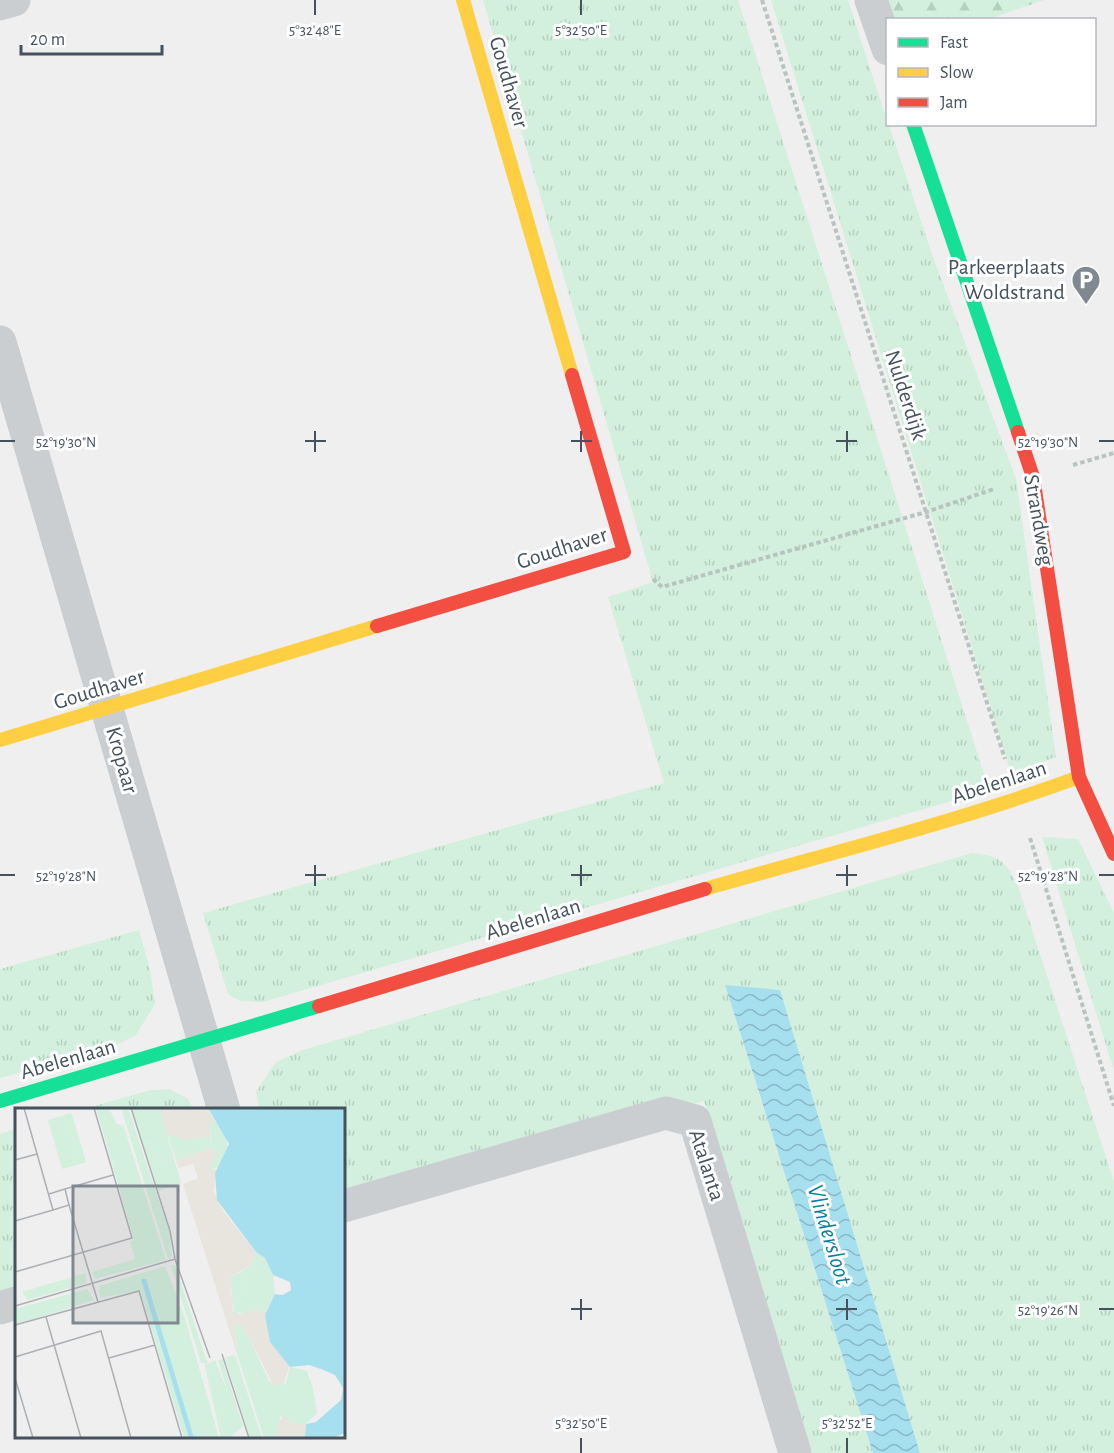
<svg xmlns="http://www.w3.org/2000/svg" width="1114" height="1453" viewBox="0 0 1114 1453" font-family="'Alegreya Sans',sans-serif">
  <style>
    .grass { fill: url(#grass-tufts) }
    .forest { fill: url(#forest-firs) }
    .water { fill: url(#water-waves) }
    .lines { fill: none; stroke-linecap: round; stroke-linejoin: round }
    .path { stroke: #b7c4c0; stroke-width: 4; stroke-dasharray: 4.5 3; stroke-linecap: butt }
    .street { stroke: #cbced0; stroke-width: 33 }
    .fast { stroke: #16e098; stroke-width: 14 }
    .slow { stroke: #ffcf43; stroke-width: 14 }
    .jam { stroke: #f24e42; stroke-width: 14 }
    .ticks { fill: none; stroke: #45515c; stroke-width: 2 }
    .labels { text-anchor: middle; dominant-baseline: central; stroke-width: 6; stroke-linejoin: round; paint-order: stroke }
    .street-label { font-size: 22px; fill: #45515c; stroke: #fff }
    .poi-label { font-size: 22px; fill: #45515c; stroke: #fff; text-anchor: end }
    .water-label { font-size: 24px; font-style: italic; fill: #087e9e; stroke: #fff }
    .inset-road { fill: none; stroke: #acb0b4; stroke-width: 1.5 }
    .view { fill: #81888f; fill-opacity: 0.15; stroke: #81888f; stroke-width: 3 }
    .inset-edge { fill: none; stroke: #45515c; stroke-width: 3 }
    .ticks-label { font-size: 15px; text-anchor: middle; fill: #45515c; stroke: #fff; stroke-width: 6; stroke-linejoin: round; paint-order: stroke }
  </style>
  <defs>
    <pattern id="grass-tufts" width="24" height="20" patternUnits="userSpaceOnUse" patternTransform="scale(1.5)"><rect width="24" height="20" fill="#d2f0dd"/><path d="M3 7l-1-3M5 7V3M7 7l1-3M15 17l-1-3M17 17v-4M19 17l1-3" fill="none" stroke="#b6d0c0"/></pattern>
    <pattern id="forest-firs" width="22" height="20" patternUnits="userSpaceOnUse" patternTransform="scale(1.5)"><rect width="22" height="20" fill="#d2f0dd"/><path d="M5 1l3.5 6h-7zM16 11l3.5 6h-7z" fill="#b6d0c0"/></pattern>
    <pattern id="water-waves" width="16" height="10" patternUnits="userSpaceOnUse" patternTransform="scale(1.5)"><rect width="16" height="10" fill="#a6e0ef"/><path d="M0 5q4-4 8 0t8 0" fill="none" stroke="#89b8c5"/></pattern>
  </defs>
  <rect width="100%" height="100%" fill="#f0efef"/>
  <!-- grass -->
  <path class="grass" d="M483,0H738L989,790L263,1002L240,1001L228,994L203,913L664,783L608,597L653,582Z
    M771,0H848L888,124L889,125L933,257L1016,479L1056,757L1011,773Z
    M1042,837L1078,839L1114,913V1071Z
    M972,853C1000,856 1004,860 1017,883L1114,1182V1453H920L779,990L725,986L873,1453H812L704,1101L344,1200V1110L259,1109L256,1092L276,1062L303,1050Z
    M139,930L150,970L155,1004L136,1035L116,1045L0,1078V969Z
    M170,1089L188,1099L193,1109H84L147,1091Z
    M16,1129V1297L0,1302V1134Z"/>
  <!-- forest -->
  <path class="forest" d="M887,0H1044L987,20L893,19Z"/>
  <!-- water -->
  <path class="water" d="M725,985L780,990L920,1453H873Z"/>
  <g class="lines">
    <!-- path -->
    <path class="path" d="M762,0L1005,759
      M1073,465L1114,453
      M653,579L662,587L926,512L994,489
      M1030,838L1114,1106"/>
    <!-- street -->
    <path class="street" d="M871,0L888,49
      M0,4L14,0
      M0,342L224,1110
      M344,1206L666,1113L695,1121L795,1453
      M0,1308L16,1303"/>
    <!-- fast -->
    <path class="fast" d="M913,124L1018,432
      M0,1101L319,1006"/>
    <!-- slow -->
    <path class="slow" d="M463,0L572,375
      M0,740L377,626
      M705,889C830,853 957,822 1079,777"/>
    <!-- jam -->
    <path class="jam" d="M1018,432L1033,477L1079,777L1114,854
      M377,626L624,552L572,375
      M319,1006L705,889"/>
  </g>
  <!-- ticks -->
  <path class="ticks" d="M315,0V15M581,0V15M315,431V452M581,431V452M847,431V452M0,441H15M305,441H326M571,441H592M836,441H857M1099,441H1114M315,865V886M581,865V886M847,865V886M0,875H15M305,875H326M571,875H592M836,875H857M1099,875H1114M581,1299V1320M847,1299V1320M571,1309H592M836,1309H857M1099,1309H1114M581,1438V1453M847,1438V1453"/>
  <!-- icons -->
  <defs>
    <g id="parking-pin" transform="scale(1.5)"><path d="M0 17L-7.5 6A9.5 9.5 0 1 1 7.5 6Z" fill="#81888f" stroke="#fff"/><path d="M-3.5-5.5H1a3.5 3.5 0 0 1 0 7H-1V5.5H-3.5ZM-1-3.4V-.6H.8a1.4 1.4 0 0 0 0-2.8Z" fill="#fff"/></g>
  </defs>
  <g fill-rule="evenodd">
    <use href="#parking-pin" x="1086" y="280"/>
  </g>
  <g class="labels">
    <!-- street labels -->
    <g class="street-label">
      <text transform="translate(509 82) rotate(74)">Goudhaver</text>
      <text transform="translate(906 395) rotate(72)">Nulderdijk</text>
      <text transform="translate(1039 520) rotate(80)">Strandweg</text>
      <text transform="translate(562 548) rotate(-18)">Goudhaver</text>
      <text transform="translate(99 689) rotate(-17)">Goudhaver</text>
      <text transform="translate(122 760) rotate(74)">Kropaar</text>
      <text transform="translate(999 782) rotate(-18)">Abelenlaan</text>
      <text transform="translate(533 919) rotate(-17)">Abelenlaan</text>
      <text transform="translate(68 1059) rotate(-16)">Abelenlaan</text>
      <text transform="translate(707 1165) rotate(72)">Atalanta</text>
    </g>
    <!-- poi labels -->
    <g class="poi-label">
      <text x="1065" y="267">Parkeerplaats<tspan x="1065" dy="25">Woldstrand</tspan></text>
    </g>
    <!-- water labels -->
    <g class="water-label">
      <text transform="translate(829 1235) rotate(73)">Vlindersloot</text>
    </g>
  </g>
  <!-- overview -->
  <g transform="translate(15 1108)">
    <rect width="330" height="330" fill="#f0efef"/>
    <path d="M81,0H94L101,15L109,19L151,152L80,171L77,164L120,151L115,134L119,132ZM106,0H113L154,123L157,149L153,151ZM116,0H148L179,31L195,29L196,40L161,52L152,26L159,51L142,55L135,34L127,35ZM56,5L60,17L55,19L65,56L47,61L33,12ZM156,157H160L192,254L195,253L191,257L209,330H206L189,254L186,255ZM150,158L169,207L204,330H179L127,171L174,330H169L125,182L85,190L84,178ZM226,164L230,189L236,201L233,206L222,204L254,273L262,277L269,274L278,310V316L265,308L263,330H249L222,246L215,169ZM71,165V175L13,192L7,184ZM72,181L79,192L0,217V201ZM220,247L247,330H235L210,249Z" fill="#d2f0dd"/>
    <path d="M200,13L211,26L213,45L203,59L194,63L200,42L196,40L195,16ZM60,17L71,54L65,56L55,19ZM135,34L142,55L159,51L166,75L143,83L128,35ZM241,144L250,150L258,167L260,186L251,204L236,201L230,190L226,164L235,158ZM207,251L228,318L215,330H209L191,257L200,252L213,285L203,252ZM275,259L292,263L298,280L302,305L291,316H279L268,286Z" fill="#d2f0dd"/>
    <path d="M192,0L200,13L195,16V29L171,32L152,26L145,1ZM196,40L202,44L194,62L201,61L199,84L208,103L241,144L235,158L215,169L218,206L233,205L236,201L251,204L255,234L275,257L269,274L259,278L229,220L219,216L222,246L168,76L183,70L178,56L164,60L161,52ZM269,307L276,315L291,316L290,330H263L262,317Z" fill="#e8e4de"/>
    <path d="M193,0H330V325L317,330H290L291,316L301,314L326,292L328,280L320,267L306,261L294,257L275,259L255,234L250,207L260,186L268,187L276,182L275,174L258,167L250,150L241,144L202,92L200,65L214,36ZM126,171H131L179,330H174Z" fill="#a6e0ef"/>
    <path class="inset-road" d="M9,0L38,102L54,97L50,81L34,86M116,0L155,123L160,151L195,250M0,52L22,46M50,81L98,67M54,97L83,194M0,113L38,102M0,164L117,130L79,0M0,198L160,151M31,209L66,330M0,217L124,183L167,330M207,246L234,330M0,249L86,223L116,330M94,250L140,237M0,270L18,330"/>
    <path class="view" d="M58,78H163V215H58Z"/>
    <rect width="330" height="330" class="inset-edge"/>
  </g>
  <g class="ticks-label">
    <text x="315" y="35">5°32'48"E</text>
    <text x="581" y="35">5°32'50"E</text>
    <text x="66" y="447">52°19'30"N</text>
    <text x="1048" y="447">52°19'30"N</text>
    <text x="66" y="881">52°19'28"N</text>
    <text x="1048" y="881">52°19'28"N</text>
    <text x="1048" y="1315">52°19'26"N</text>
    <text x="581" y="1428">5°32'50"E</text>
    <text x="847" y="1428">5°32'52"E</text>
  </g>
  <!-- legend -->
  <rect x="886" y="18" width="210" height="108" fill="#ffffff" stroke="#b5b9be" stroke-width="1.5"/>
  <rect x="898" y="38" width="30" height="9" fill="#16e098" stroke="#b5b9be" stroke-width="1.5"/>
  <text x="940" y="48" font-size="18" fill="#45515c">Fast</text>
  <rect x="898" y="68" width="30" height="9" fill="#ffcf43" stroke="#b5b9be" stroke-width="1.5"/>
  <text x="940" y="78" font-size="18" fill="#45515c">Slow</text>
  <rect x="898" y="98" width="30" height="9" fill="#f24e42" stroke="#b5b9be" stroke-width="1.5"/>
  <text x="940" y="108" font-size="18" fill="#45515c">Jam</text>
  <!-- scale -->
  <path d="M21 45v9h141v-9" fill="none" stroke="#45515c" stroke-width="3"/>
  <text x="30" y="45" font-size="18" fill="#45515c" stroke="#ffffff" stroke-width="4.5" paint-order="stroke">20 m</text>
</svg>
